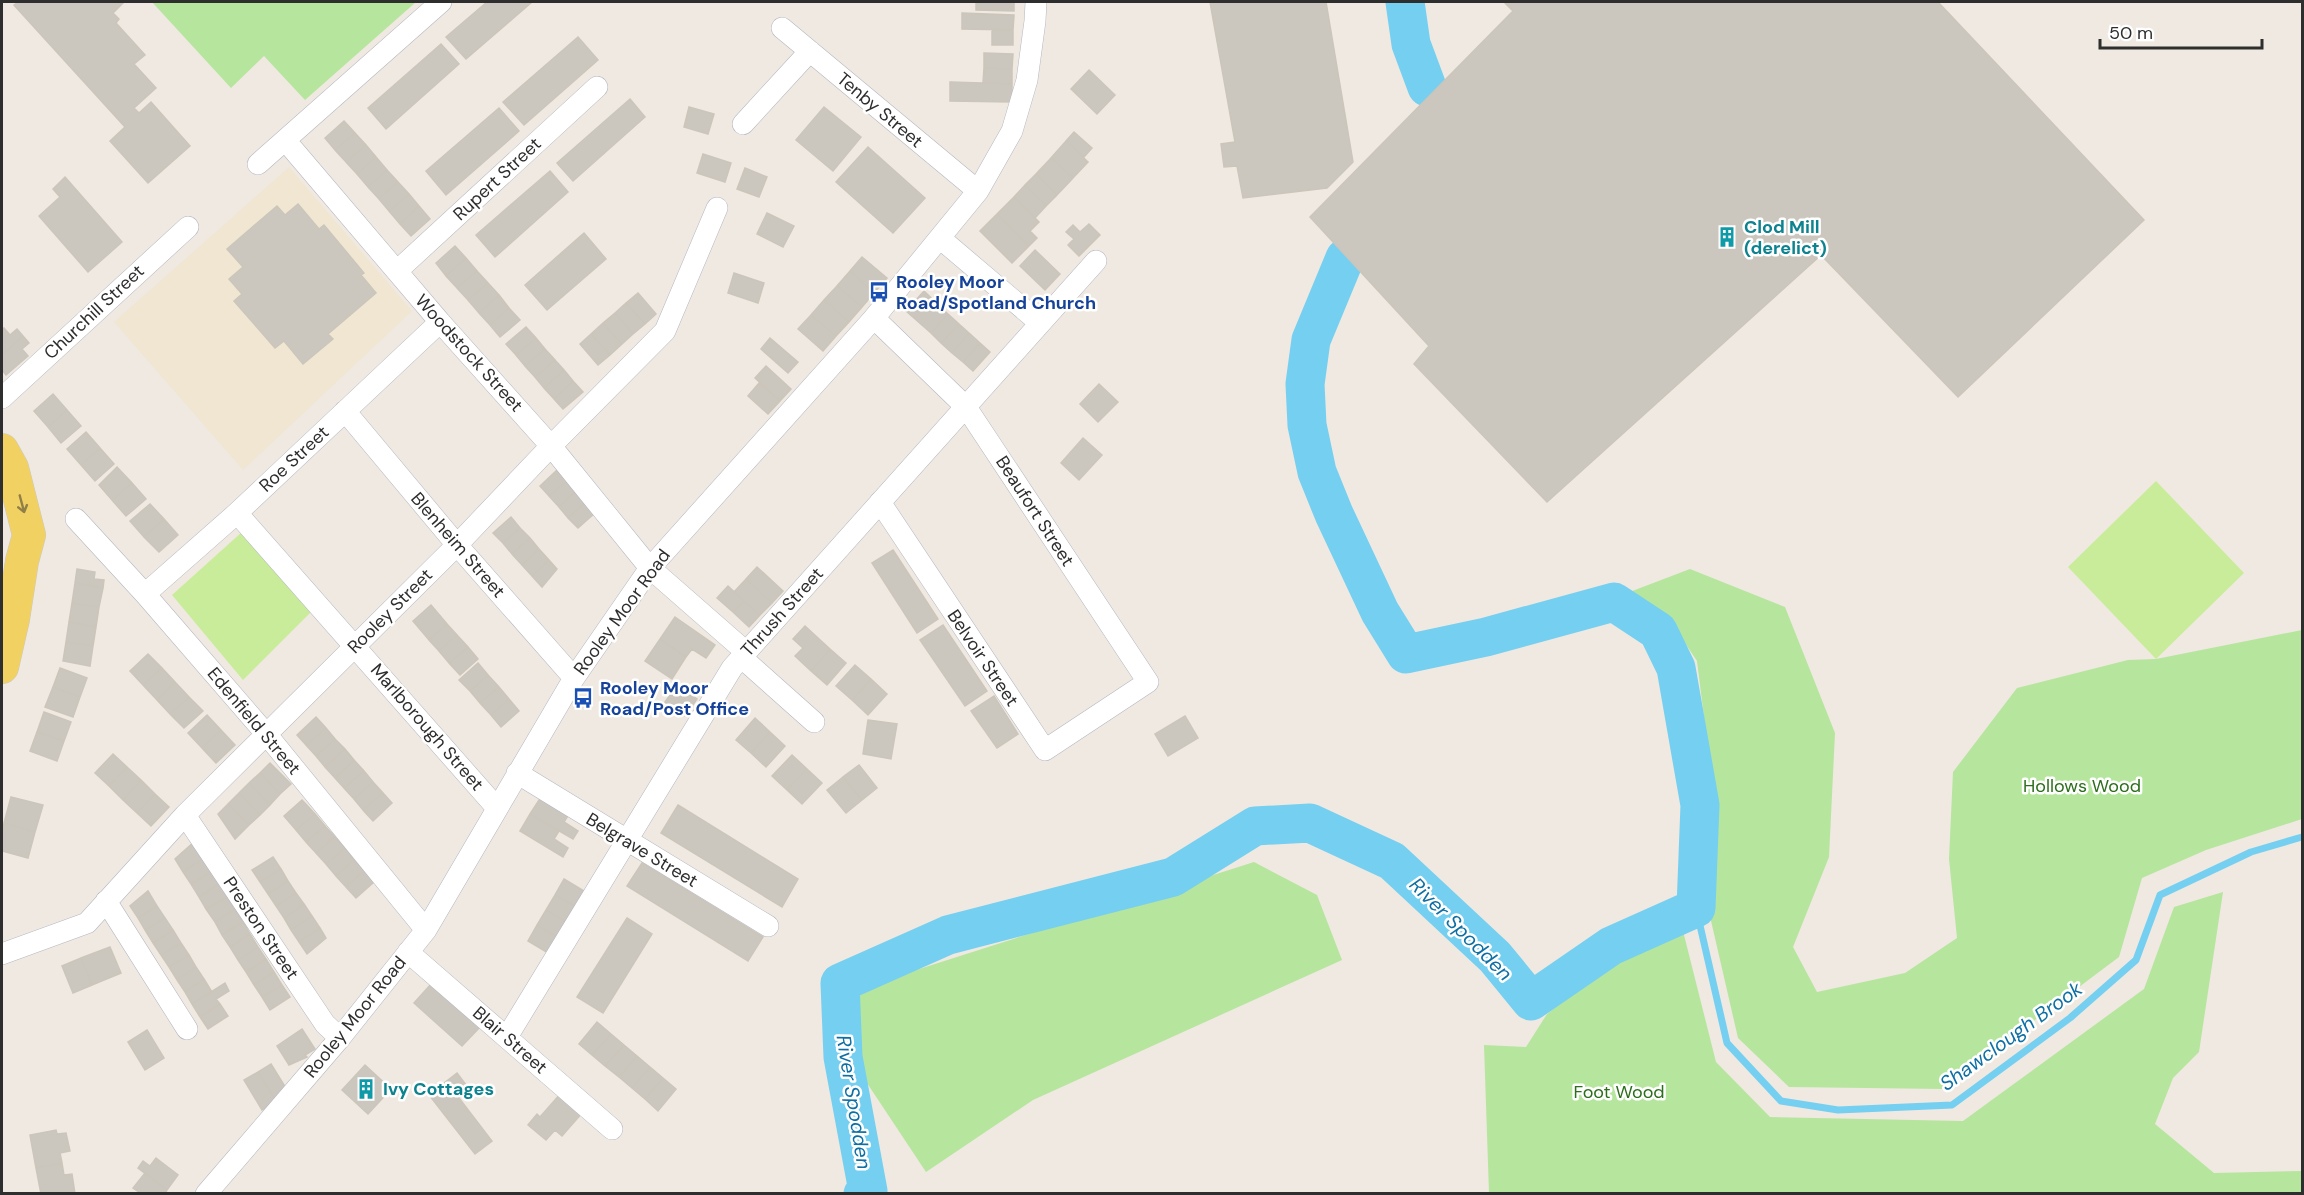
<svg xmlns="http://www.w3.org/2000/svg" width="2304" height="1195" viewBox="0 0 2304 1195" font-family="'DM Sans',sans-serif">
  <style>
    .education { fill: #f0e6d1 }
    .green { fill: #b6e59e }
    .pitch { fill: #c9ec9a }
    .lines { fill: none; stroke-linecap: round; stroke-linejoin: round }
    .stream { stroke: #75cff0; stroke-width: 7 }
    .river { stroke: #75cff0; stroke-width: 39 }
    .building { fill: #cbc7bf; stroke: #cbc5ba; stroke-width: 1.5 }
    .minor-casing { stroke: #b4b7c1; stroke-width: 22 }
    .primary-casing { stroke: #c9c9c9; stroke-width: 34 }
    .minor { stroke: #fff; stroke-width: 21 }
    .primary { stroke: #f2d163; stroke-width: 33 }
    .oneway { stroke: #908048 }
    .labels { text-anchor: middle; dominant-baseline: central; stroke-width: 5; stroke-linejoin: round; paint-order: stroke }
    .street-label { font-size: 18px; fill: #2e2e2e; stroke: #fff }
    .culture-label { font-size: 18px; font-weight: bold; fill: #0d838f; stroke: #fff; text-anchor: start }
    .transit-label { font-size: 18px; font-weight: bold; fill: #164399; stroke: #fff; text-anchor: start }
    .park-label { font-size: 18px; fill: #2c6e1b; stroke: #fff }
    .water-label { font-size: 20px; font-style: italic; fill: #0d6fa3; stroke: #fff }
  </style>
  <rect width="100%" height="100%" fill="#efe9e1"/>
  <!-- education -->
  <path class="education" d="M289,167L412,311L243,470L114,322Z"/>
  <!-- green -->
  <path class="green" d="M152,2H416L305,100L264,56L231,88Z
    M1690,569L1785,607L1835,733L1829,857L1793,947L1817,992L1905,973L1957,938L1949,859L1953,772L2017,688L2128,660L2156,659L2302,630V819L2206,850L2142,878L2119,957L1943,1089L1789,1087L1738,1038L1709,912L1716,813L1697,661L1671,622L1627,593Z
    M1254,862L1317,895L1342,960L1033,1100L926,1172L859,1071L844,993Z
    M2223,892L2199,1052L2173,1078L2155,1124L2214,1173L2302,1171V1193H1489L1484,1045L1526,1047L1547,1014L1598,973L1682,927L1716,1062L1770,1117L1963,1121L2144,989L2174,907Z"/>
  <!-- pitch -->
  <path class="pitch" d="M2156,481L2244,573L2156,659L2068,567Z
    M242,532L311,612L243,680L172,595Z"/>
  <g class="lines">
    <!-- stream -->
    <path class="stream" d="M1696,908L1727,1043L1781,1101L1838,1110L1952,1105L2070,1018L2136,960L2160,895L2251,852L2302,837"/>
    <!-- river -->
    <path class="river" d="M1405,2L1411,44L1427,87
      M863,1194L868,1191L843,1057L840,983L948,935L1173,877L1255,826L1310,823L1392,861L1495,957L1531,1001L1611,946L1696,908L1700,805L1676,668L1658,631L1614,602L1486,637L1406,654L1380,612L1334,514L1317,472L1307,425L1305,384L1311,340L1345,258"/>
  </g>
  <!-- building -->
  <path class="building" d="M18,2H124L113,13L119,19L116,23L145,55L134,64L156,88L134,108L139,113L151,102L190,146L148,183L110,141L125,127L14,5Z
    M487,2H532L466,59L446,37Z
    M976,2H1014V11L976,10Z
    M1210,2H1326L1353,162L1327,188L1243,198L1237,166L1224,167L1221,144L1235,142Z
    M1504,2H1938L2144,220L1958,397L1821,255L1547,502L1414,364L1429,346L1310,217L1513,11Z
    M962,13L1014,15L1013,30L962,29Z
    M992,29L1013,30V45H992Z
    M578,37L598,60L524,125L503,102Z
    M441,44L459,64L386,129L368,108Z
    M984,53L1013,54L1012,69L984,68Z
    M984,68L1012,69V84L983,83Z
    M1089,70L1115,95L1097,114L1071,89Z
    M950,82L1012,84V102L950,101Z
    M630,99L645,117L573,181L557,163Z
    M689,107L714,114L708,134L684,127Z
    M824,107L861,137L833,171L796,140Z
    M499,108L519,131L446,195L426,171Z
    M344,121L355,133L335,150L325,138Z
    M1074,132L1092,148L1084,157L1066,141Z
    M355,133L366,145L346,162L335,150Z
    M1066,141L1088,162L1073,178L1051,158Z
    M366,145L376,157L357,174L346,162Z
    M868,147L925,198L893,233L836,182Z
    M703,154L731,163L725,182L697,173Z
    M376,157L387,170L368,187L357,174Z
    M1051,158L1073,178L1057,195L1036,174Z
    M745,168L767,177L759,197L737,189Z
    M387,170L398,182L379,199L368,187Z
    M550,171L568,192L495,257L476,235Z
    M1036,174L1057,195L1046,206L1025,185Z
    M65,177L122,242L88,272L39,216L60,197L53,189Z
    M398,182L409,194L389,211L379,199Z
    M1025,185L1046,206L1035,218L1014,197Z
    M409,194L419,206L400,224L389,211Z
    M1014,197L1039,222L1030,231L1037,238L1029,246L997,214Z
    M298,204L319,229L324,225L364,273L361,275L376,293L328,334L333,339L303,364L284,341L275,348L234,301L242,294L229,279L243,267L227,249L277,206L285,215Z
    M419,206L430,219L411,236L400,224Z
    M767,213L794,226L783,247L757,234Z
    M997,214L1029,246L1012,263L980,231Z
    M1089,224L1100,235L1079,256L1068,245L1074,239L1066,232L1073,225L1080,232Z
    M584,233L606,259L547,310L525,285Z
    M455,246L466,258L446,276L436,263Z
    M1035,250L1060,274L1045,290L1020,266Z
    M862,257L887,278L874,293L850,271Z
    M466,258L477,271L457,288L446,276Z
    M477,271L488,283L468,300L457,288Z
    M850,271L874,293L862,307L837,286Z
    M734,273L764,283L758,303L728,293Z
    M488,283L499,295L479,313L468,300Z
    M837,286L862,307L849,322L824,300Z
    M924,291L948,314L931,333L906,311Z
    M638,293L656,314L645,324L626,303Z
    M499,295L509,308L490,325L479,313Z
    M824,300L849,322L836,336L811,315Z
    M626,303L645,324L633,334L615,313Z
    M509,308L520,320L500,337L490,325Z
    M615,313L633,334L622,344L603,323Z
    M948,314L959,324L941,343L931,333Z
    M811,315L836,336L823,351L798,329Z
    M603,323L622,344L610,355L591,334Z
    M959,324L969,333L952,353L941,343Z
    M526,327L536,338L516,355L506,344Z
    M4,328L10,335L17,329L23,336L2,355V331Z
    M969,333L980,343L963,362L952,353Z
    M591,334L610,355L598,365L580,344Z
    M23,336L29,343L22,349L28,356L6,375L2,370V355Z
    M536,338L545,349L525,366L516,355Z
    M770,338L798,362L788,373L761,349Z
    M980,343L990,352L973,371L963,362Z
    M545,349L555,360L535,377L525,366Z
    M555,360L564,370L544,388L535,377Z
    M766,366L791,389L780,401L755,378Z
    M564,370L573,381L554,399L544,388Z
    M573,381L583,392L563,409L554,399Z
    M759,383L780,401L768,414L748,396Z
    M1099,384L1118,402L1098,422L1080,404Z
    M53,394L67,410L48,427L34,411Z
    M67,410L81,426L61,443L48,427Z
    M86,432L100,448L81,465L67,449Z
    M1083,438L1102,455L1079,480L1061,463Z
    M100,448L114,464L95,481L81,465Z
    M117,467L132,483L112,500L99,485Z
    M557,470L567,481L549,496L540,486Z
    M567,481L576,491L559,507L549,496Z
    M132,483L146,499L126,516L112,500Z
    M576,491L586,502L568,518L559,507Z
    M586,502L595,513L578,528L568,518Z
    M150,504L164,519L144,537L130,521Z
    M511,517L520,528L503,543L493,533Z
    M164,519L178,535L159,552L144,537Z
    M520,528L530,538L512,554L503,543Z
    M530,538L539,549L522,565L512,554Z
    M539,549L549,560L532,576L522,565Z
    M893,550L938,619L917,633L872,563Z
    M549,560L557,569L542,587L532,576Z
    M757,567L783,591L772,603L746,579Z
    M77,569L95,572L94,579L104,580L103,588L75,583Z
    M746,579L772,603L760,615L734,592Z
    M75,583L103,588L99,607L72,603Z
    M728,586L744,601L733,612L717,598Z
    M744,601L760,615L749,627L733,612Z
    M72,603L99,607L96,627L69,622Z
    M431,605L447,624L429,640L413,621Z
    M675,617L715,645L706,658L692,649L686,657L660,639Z
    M69,622L96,627L93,646L66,642Z
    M447,624L457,635L439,651L429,640Z
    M943,625L987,691L965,706L920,640Z
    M805,626L830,649L811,671L795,656L803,648L793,639Z
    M457,635L468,647L449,663L439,651Z
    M660,639L686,657L672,679L645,661Z
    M66,642L93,646L90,666L63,661Z
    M468,647L478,659L460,675L449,663Z
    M830,649L846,663L827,685L811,671Z
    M148,654L162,668L143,685L130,671Z
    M478,663L488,675L470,691L459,680Z
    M855,665L871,679L852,700L836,686Z
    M60,668L87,678L80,697L53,687Z
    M162,668L175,682L157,700L143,685Z
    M488,675L499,687L480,703L470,691Z
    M871,679L887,694L868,715L852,700Z
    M175,682L189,697L170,714L157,700Z
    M677,685L697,699L685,716L665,702Z
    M53,687L80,697L73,717L45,707Z
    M499,687L509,699L491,715L480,703Z
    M994,696L1018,734L997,748L971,711Z
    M189,697L203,711L184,728L170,714Z
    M509,699L519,711L501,727L491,715Z
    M44,712L71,722L64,741L37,732Z
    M207,715L221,730L202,748L188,733Z
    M1185,716L1198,738L1168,756L1155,734Z
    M316,717L326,728L306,745L297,735Z
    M755,718L770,732L751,753L736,740Z
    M868,720L897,724L891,759L863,754Z
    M326,728L335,739L316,756L306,745Z
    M221,730L235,745L216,763L202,748Z
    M37,732L64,741L57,761L30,751Z
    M770,732L785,746L766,767L751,753Z
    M335,739L345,749L325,767L316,756Z
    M345,749L354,760L335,778L325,767Z
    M113,754L127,767L109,786L95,773Z
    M792,755L807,769L787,790L772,776Z
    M354,760L364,771L344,788L335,778Z
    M270,763L291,784L280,794L260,773Z
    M859,765L877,788L862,800L843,777Z
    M127,767L141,780L123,800L109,786Z
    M807,769L822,783L802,804L787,790Z
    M364,771L373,782L354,799L344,788Z
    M260,773L280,794L270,805L249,783Z
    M843,777L862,800L846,813L827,790Z
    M141,780L155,794L137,813L123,800Z
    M373,782L383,793L363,810L354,799Z
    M249,783L270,805L260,815L239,793Z
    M239,793L260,815L249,825L228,804Z
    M383,793L392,803L373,821L363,810Z
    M155,794L169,807L151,826L137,813Z
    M11,797L43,805L35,832L4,823Z
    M541,797L569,814L564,822L578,831L573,839L530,814Z
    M302,800L315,814L296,830L284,816Z
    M228,804L249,825L235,839L218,814Z
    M678,805L798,879L782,907L661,833Z
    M315,814L325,826L306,842L296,830Z
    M530,814L559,831L554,839L568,848L563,857L520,831Z
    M4,823L35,832L28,858L2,851V833Z
    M325,826L335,837L316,853L306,842Z
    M335,837L345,848L326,864L316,853Z
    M193,843L203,859L183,872L175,859Z
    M345,848L354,860L336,876L326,864Z
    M273,857L281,869L260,882L252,870Z
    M203,859L211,872L191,884L183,872Z
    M354,860L364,871L346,887L336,876Z
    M642,863L763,937L748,961L627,886Z
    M281,869L288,881L268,894L260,882Z
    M364,871L374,882L356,898L346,887Z
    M211,872L219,884L199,897L191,884Z
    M564,879L584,891L575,906L555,895Z
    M288,881L296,893L276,906L268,894Z
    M219,884L227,897L206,909L199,897Z
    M148,891L157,906L138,918L130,906Z
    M296,893L304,904L284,918L276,906Z
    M555,895L575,906L566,922L546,910Z
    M227,897L235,909L215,922L206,909Z
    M304,904L312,916L291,930L284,918Z
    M157,906L165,918L145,930L138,918Z
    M235,909L243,922L222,935L215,922Z
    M546,910L566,922L557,937L537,925Z
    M312,916L320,928L299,942L291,930Z
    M165,918L173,930L153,943L145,930Z
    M627,918L652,934L603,1013L577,997Z
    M243,922L250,934L230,947L222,935Z
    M537,925L557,937L548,953L528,941Z
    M320,928L326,938L307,954L299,942Z
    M173,930L181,943L161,955L153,943Z
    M250,934L258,947L238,960L230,947Z
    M181,943L189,955L169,967L161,955Z
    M110,947L121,973L92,985L81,958Z
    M258,947L266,959L246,972L238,960Z
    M189,955L196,967L177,980L169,967Z
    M81,958L92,985L73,993L62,966Z
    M266,959L274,972L254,985L246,972Z
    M196,967L204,979L185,992L177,980Z
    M274,972L282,985L262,997L254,985Z
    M204,979L212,992L192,1004L185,992Z
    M225,983L229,991L216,999L220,1004L200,1017L192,1004Z
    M432,983L480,1027L462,1046L414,1003Z
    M282,985L290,997L270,1010L262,997Z
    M220,1004L228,1016L208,1029L200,1017Z
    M597,1022L611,1034L592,1055L579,1044Z
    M302,1029L315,1049L305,1055L307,1057L289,1065L277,1046Z
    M147,1030L164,1058L145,1070L128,1042Z
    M611,1034L624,1045L605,1066L592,1055Z
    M624,1045L637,1056L619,1077L605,1066Z
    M637,1056L650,1067L632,1088L619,1077Z
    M271,1064L289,1093L276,1101L258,1072Z
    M365,1065L391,1089L368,1114L342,1090Z
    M650,1067L663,1078L645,1099L632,1088Z
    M258,1072L276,1101L262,1110L244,1080Z
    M457,1073L470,1090L459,1098L492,1141L475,1154L429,1095Z
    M663,1078L676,1089L658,1111L645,1099Z
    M561,1093L582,1113L562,1136L555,1130L546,1140L528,1125L537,1114L540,1117Z
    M56,1130L57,1134L66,1133L70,1151L60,1153L62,1163L36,1168L30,1135Z
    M156,1158L178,1175L167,1190L138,1168L143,1161L150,1166Z
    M62,1163L64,1175L72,1174L75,1194H41L36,1168Z
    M145,1173L167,1190L165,1194H142L133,1188Z"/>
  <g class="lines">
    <!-- minor casing -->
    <g class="minor-casing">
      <path id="minor" d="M782,28L978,191
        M743,124L810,51
        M285,140L440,322L551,446L650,568L746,652
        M258,164L441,2
        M941,239L1040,323
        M397,271L597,87
        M874,318L966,407L1148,682L1045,750L880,502
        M2,398L188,227
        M345,411L457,545L574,678
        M237,513L496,807
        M76,519L145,594L267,735L426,930
        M145,594L237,513L440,322
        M741,657L814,722
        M517,773L768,926
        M185,815L325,1024L340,1038
        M106,901L187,1029
        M408,952L612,1129
        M2,954L87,923L185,815L457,545L551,446L665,331L717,208
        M507,1037L732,668L1096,261
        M206,1194L340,1038L426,930L574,678L650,568L874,318L978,191L1012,131L1027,80L1035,21L1036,2"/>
    </g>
    <!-- primary casing -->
    <g class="primary-casing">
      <path id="primary" d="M2,450L12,468L29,535L22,561L13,619L2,667"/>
    </g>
    <!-- minor -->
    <use href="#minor" class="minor"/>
    <!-- primary -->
    <use href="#primary" class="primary"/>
  </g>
  <!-- one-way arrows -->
  <defs><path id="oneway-shaft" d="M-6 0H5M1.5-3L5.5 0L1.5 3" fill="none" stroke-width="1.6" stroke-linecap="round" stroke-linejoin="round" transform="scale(1.5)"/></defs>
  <use class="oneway" href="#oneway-shaft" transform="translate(22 504) rotate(75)"/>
  <!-- icons -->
  <defs>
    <g id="building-bare" transform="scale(1.62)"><path d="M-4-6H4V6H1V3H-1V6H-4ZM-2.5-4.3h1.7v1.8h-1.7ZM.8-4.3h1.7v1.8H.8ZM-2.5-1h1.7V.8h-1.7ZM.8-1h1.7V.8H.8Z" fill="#0f9aa8" stroke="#fff" stroke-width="2.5" paint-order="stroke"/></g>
    <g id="bus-bare" transform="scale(1.62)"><path d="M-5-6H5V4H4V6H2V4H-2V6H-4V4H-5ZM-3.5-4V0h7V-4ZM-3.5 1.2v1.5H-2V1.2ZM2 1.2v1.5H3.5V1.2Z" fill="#1a4fb4" stroke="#fff" stroke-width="2.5" paint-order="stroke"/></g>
  </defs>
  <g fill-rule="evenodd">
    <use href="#building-bare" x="1727" y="237"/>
    <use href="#bus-bare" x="879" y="292"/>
    <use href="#bus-bare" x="583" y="698"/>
    <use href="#building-bare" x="366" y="1089"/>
  </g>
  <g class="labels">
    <!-- street labels -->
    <g class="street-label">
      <text transform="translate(880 110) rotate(40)">Tenby Street</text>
      <text transform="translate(497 179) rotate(-43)">Rupert Street</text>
      <text transform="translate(94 312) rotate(-43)">Churchill Street</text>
      <text transform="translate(469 353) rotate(48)">Woodstock Street</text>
      <text transform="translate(294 459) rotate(-43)">Roe Street</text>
      <text transform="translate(1035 511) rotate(57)">Beaufort Street</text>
      <text transform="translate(458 545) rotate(49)">Blenheim Street</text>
      <text transform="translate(390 611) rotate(-45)">Rooley Street</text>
      <text transform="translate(622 612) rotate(-54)">Rooley Moor Road</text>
      <text transform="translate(782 612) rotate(-48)">Thrush Street</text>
      <text transform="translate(983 658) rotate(56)">Belvoir Street</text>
      <text transform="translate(254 721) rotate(50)">Edenfield Street</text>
      <text transform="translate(427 727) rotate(49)">Marlborough Street</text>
      <text transform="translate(642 850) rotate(31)">Belgrave Street</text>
      <text transform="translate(261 928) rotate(56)">Preston Street</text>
      <text transform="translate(355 1017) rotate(-51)">Rooley Moor Road</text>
      <text transform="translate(510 1040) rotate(41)">Blair Street</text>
    </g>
    <!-- culture labels -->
    <g class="culture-label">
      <text x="1744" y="227">Clod Mill<tspan x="1744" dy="21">(derelict)</tspan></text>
      <text x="383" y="1089">Ivy Cottages</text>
    </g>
    <!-- transit labels -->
    <g class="transit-label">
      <text x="896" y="282">Rooley Moor<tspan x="896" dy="21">Road/Spotland Church</tspan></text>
      <text x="600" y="688">Rooley Moor<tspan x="600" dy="21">Road/Post Office</tspan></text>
    </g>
    <!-- park labels -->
    <g class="park-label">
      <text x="2082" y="786">Hollows Wood</text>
      <text x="1619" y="1092">Foot Wood</text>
    </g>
    <!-- water labels -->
    <g class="water-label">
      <text transform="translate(1461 929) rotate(45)">River Spodden</text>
      <text transform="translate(2011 1036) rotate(-36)">Shawclough Brook</text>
      <text transform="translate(854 1102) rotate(81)">River Spodden</text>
    </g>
  </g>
  <!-- border -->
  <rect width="2304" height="1195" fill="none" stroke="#2e2e2e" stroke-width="6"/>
  <!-- scale -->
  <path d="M2100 39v9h162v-9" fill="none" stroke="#2e2e2e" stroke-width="3"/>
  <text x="2109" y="39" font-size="18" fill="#2e2e2e" stroke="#ffffff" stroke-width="4.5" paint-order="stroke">50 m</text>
</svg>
